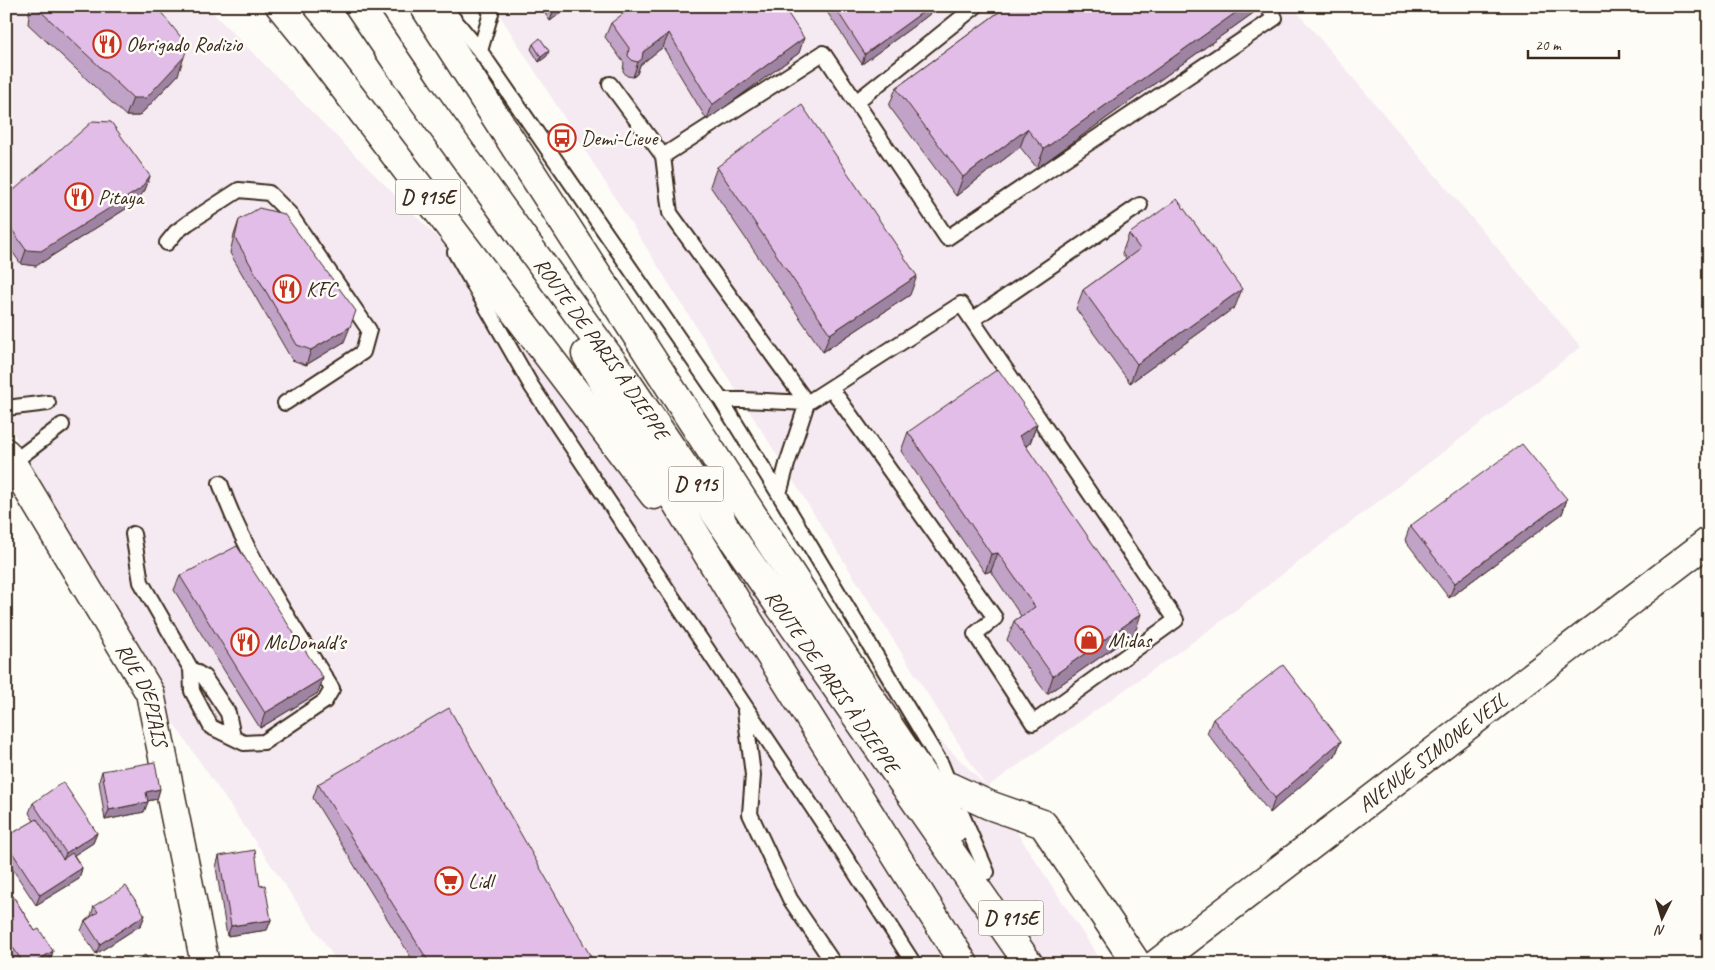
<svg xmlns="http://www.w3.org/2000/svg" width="1715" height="970" viewBox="0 0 1715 970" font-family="Caveat,sans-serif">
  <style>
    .built { fill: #f5e9f2 }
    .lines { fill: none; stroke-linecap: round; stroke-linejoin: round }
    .lane-casing { stroke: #3b2a1e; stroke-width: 18 }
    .street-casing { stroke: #3b2a1e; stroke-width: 31 }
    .primary-casing { stroke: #3b2a1e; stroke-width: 31 }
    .lane { stroke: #fdfcf7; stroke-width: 14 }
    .street { stroke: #fdfcf7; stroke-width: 28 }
    .primary { stroke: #fdfcf7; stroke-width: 28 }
    .wall { fill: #c2a3c8; stroke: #3b2a1e }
    .shaded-wall { fill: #9e84a2; stroke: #3b2a1e }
    .building { fill: #e1bde8; stroke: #3b2a1e }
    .labels { text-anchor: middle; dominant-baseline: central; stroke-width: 5; stroke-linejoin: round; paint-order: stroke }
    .shield { fill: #fdfcf7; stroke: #75695f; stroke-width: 1 }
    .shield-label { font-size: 20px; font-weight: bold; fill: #3b2a1e }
    .poi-label { font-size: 21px; fill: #3b2a1e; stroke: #fdfcf7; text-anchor: start }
    .street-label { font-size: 21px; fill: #3b2a1e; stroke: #fdfcf7 }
  </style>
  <rect width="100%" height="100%" fill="#fdfcf7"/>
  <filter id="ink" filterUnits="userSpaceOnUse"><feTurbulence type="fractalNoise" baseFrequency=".02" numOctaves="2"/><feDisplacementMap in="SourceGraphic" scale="10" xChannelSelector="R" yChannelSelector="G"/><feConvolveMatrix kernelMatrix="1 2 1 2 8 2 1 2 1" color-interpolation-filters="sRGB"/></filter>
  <g filter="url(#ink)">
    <!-- built -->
    <path class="built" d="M6,6H206L985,785L494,6H1292L1581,347L1208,631L987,787L1103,964H339L161,705L6,419Z"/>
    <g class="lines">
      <!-- lane casing -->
      <g class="lane-casing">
        <path id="lane" d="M443,6L480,51L721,400L779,494L941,764L952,791
          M480,51L491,13L487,6
          M610,84L663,156L670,213L807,403L961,304L972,320
          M856,102L976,6
          M663,156L823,53L947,238L1275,18L1267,6
          M167,243L176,232L188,223L239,190L269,193L289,213L369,330L363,352L285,403
          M455,252L532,387L835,841L914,964
          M831,388L995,618L975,634L1033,723L1176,620L972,320L1140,205
          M721,400H743L807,403L787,464L779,494
          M6,408L48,403
          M12,463L62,425
          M719,476L728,518
          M133,534L141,582L191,669L192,691L211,727L244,743L264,742L325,701L332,689C292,623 245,556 220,483
          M191,669L204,677L228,713L233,737
          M745,711L753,775L750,814L790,899L834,964
          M962,815L987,872"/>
      </g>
      <!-- street casing -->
      <g class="street-casing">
        <g id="street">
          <path id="s1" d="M6,453L150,693L205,964"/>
          <path d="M950,787L989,805L1043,824L1137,964"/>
          <path id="s2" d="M1156,964L1709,541"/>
        </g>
      </g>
      <!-- primary casing -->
      <g class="primary-casing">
        <g id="primary">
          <path d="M280,6L307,39L654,495"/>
          <path id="s3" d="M359,6L418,93L622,375L731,536L1029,964"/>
          <path d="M424,6L883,717L957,827"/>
          <path d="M586,354L741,609L964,964"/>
        </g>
      </g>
      <!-- lane -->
      <use href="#lane" class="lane"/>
      <!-- street -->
      <use href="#street" class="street"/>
      <!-- primary -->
      <use href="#primary" class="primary"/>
    </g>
    <!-- wall -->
    <path class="wall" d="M30,6H156L178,75L139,116H126L28,24Z
      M540,6H570L550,21Z
      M823,6H939L926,17L862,64Z
      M1007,6H1263L1037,168L1020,147L956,196L889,106L896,88Z
      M611,23L799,53L707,120L663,47L640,65L637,74L633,77L627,76L623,71L624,63L605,37Z
      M533,44L547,56L539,62L531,49Z
      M717,167L910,295L823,352L710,186Z
      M150,176L145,190L135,203L36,266L21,264L6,243V197Z
      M239,220L344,342L306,365L292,360L230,253L234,235Z
      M1129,234L1235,307L1130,383L1076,309L1083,290L1126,259L1122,253Z
      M1037,424L1030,443L1026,446L1135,633L1047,694L1007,640L1014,621L1021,616L991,571L985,573L901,451L908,432Z
      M1567,499L1562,514L1449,598L1405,540L1410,526Z
      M180,576L323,678L318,693L260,728L174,590Z
      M1213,719L1341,741L1335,756L1270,813L1207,733Z
      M102,771L160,789L157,799L148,801L144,812L105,820L99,781Z
      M318,784L595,964H415L313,798Z
      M33,803L97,833L93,843L74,855L82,868L79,879L36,905L6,859V837L34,821L29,813Z
      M219,856L260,886L271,920L267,930L227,936L216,867Z
      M6,885L35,931L53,951L50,961L45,964H14L6,952Z
      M94,906L145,915L141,925L96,954L81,931L85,921L91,916Z"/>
    <!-- shaded-wall -->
    <path class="shaded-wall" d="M555,6H570L550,21Z
      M931,6H939L926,17L862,64L865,54Z
      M1245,6H1263L1037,168L1044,149Z
      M669,33L663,47L640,65L637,74L633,77L638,62L643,52Z
      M804,38L799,53L707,120L712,105Z
      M549,51L547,56L539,62L541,57Z
      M184,57L178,75L139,116H126L133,98Z
      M1027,129L1020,147L956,196L963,177Z
      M150,176L145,190L135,203L36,266L21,264L26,250Z
      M917,276L910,295L823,352L830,334Z
      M1242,289L1235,307L1130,383L1137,364Z
      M350,327L344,342L306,365L311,350Z
      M1037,424L1030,443L1013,455L1019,436Z
      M1567,499L1562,514L1449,598L1455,583Z
      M998,553L991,571L985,573L991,554Z
      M1141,614L1135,633L1047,694L1053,676Z
      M323,678L318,693L260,728L265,713Z
      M1341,741L1335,756L1270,813L1275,798Z
      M160,789L157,799L142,802L146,792Z
      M148,802L144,812L105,820L109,810Z
      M97,833L93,843L62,863L66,853Z
      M82,868L79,879L36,905L40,895Z
      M145,915L141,925L96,954L100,944Z
      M271,920L267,930L227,936L231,926Z
      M53,951L50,961L45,964H32Z"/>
    <!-- building -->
    <path class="building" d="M35,6H156L188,46L184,57L146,98H133Z
      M633,6H783L804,38L712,105L669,33L643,52L642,59L638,62L633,61L628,56L629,48L611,23Z
      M834,6H931L865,54Z
      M1007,6H1245L1044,149L1027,129L963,177L896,88Z
      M540,38L549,51L541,57L533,44Z
      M802,105L917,276L830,334L717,167Z
      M93,121L111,122L150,176L140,189L41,251L26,250L6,221V197Z
      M1177,199L1242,289L1137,364L1083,290L1140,249L1129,234Z
      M259,208L284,214L356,311L350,327L311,350L297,345L235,238L239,220Z
      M998,369L1037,424L1019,436L1141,614L1053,676L1014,621L1035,607L998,553L991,554L908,432Z
      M1522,444L1567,499L1455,583L1410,526Z
      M237,546L323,678L265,713L180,576Z
      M1283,665L1341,741L1275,798L1213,719Z
      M449,708L595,964H430L318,784Z
      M155,762L160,789L146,792L148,802L109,810L102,771Z
      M63,782L97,833L66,853L33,803Z
      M37,819L63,859L72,853L82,868L40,895L6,843V837Z
      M255,850L260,886L265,885L271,920L231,926L219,856Z
      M6,885L35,931L39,929L53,951L32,964H24L6,937Z
      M126,886L145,915L100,944L85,921L98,912L94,906Z
      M145,955L151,964H132Z"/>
  </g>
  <!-- icons -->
  <defs>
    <g id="restaurant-ring" transform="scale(1.4375)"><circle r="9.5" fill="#fdfcf7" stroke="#c8321e" stroke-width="1.5"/><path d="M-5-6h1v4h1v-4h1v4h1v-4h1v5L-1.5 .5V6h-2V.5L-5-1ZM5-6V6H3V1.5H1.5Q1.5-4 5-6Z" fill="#c8321e"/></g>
    <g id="bus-ring" transform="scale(1.4375)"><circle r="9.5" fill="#fdfcf7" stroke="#c8321e" stroke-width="1.5"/><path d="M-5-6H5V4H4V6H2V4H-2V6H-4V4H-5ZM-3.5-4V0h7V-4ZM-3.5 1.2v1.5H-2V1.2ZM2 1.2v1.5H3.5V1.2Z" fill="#c8321e"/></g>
    <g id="shop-ring" transform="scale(1.4375)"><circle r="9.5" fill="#fdfcf7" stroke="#c8321e" stroke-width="1.5"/><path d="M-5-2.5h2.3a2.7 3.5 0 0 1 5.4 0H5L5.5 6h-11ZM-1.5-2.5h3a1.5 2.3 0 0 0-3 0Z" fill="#c8321e"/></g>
    <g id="supermarket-ring" transform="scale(1.4375)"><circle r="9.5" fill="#fdfcf7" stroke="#c8321e" stroke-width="1.5"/><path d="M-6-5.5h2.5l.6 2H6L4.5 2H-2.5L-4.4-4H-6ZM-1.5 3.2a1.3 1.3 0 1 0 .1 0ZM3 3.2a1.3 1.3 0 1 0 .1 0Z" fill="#c8321e"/></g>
  </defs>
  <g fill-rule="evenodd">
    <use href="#restaurant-ring" x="107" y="44"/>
    <use href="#bus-ring" x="562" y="138"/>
    <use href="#restaurant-ring" x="79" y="197"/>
    <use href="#restaurant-ring" x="287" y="289"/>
    <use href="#shop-ring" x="1089" y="640"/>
    <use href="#restaurant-ring" x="245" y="642"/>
    <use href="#supermarket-ring" x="449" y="881"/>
  </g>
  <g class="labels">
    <!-- shield labels -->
    <g class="shield">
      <rect x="395.5" y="179.5" width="65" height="35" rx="4"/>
      <rect x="668.5" y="466.5" width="55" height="35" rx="4"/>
      <rect x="978.5" y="900.5" width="65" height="35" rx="4"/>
    </g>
    <g class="shield-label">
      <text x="428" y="197">D 915E</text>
      <text x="696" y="484">D 915</text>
      <text x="1011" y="918">D 915E</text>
    </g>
    <!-- poi labels -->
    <g class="poi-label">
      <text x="126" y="44">Obrigado Rodizio</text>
      <text x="581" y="138">Demi-Lieue</text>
      <text x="98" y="197">Pitaya</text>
      <text x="306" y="289">KFC</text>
      <text x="1108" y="640">Midas</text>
      <text x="264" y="642">McDonald's</text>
      <text x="468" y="881">Lidl</text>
    </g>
    <!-- street labels -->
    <g class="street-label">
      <text stroke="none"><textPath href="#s3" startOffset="420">ROUTE DE PARIS À DIEPPE</textPath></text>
      <text stroke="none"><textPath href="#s3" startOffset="825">ROUTE DE PARIS À DIEPPE</textPath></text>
      <text stroke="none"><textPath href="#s1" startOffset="279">RUE D'EPIAIS</textPath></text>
      <text stroke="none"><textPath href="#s2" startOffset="348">AVENUE SIMONE VEIL</textPath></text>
    </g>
  </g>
  <!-- margin -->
  <rect width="1715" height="970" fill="none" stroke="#fdfcf7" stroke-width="25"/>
  <rect x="12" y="12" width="1690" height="945" fill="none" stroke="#3b2a1e" stroke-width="2" filter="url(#ink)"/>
  <!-- north arrow -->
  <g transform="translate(1662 918) rotate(185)" stroke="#fdfcf7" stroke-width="4" paint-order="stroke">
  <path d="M0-4L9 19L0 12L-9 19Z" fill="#3b2a1e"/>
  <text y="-8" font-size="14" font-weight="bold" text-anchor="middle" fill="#3b2a1e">N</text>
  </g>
  <!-- scale -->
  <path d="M1528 50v8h91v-8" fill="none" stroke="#3b2a1e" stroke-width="2.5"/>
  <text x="1535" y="50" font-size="15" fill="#3b2a1e" stroke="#fdfcf7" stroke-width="4" paint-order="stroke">20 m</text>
</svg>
